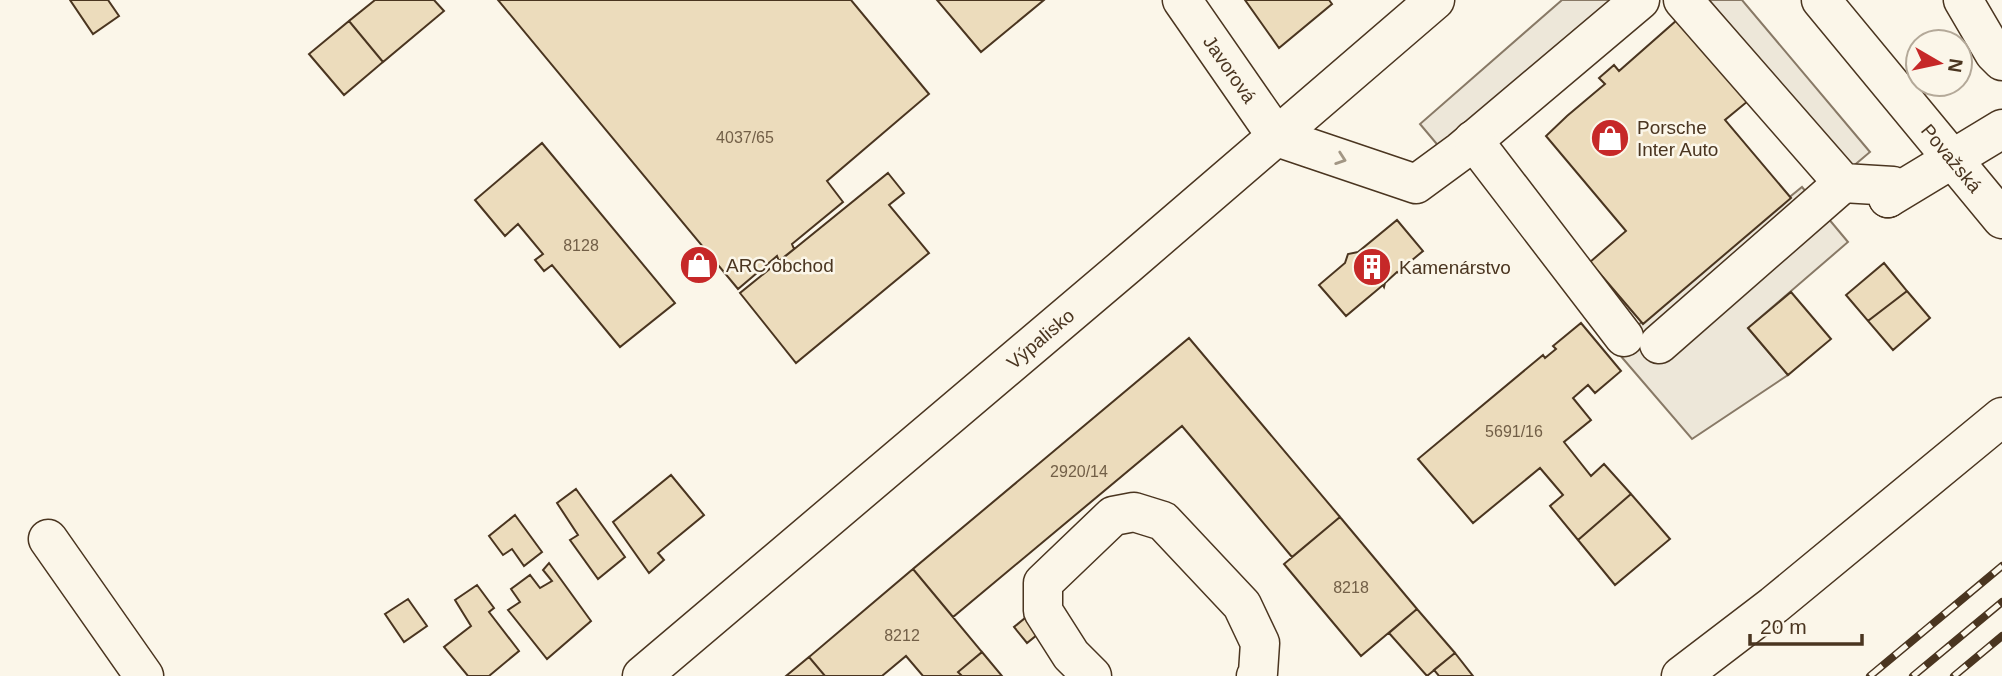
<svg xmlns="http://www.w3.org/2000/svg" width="2002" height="676" viewBox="0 0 2002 676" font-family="Helvetica,sans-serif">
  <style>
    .parking { fill: #ede7d9; stroke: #887966; stroke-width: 2 }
    .building { fill: #ecdcbc; stroke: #4a3520; stroke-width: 2 }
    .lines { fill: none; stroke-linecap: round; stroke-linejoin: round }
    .minor-casing { stroke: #4a3520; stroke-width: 41 }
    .major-casing { stroke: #4a3520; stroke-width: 41 }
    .minor { stroke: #fbf6e9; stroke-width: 38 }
    .major { stroke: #fbf6e9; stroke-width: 38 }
    .rail-casing { stroke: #4a3520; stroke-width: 8 }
    .rail { stroke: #fbf6e9; stroke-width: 5; stroke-dasharray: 16; stroke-linecap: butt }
    .oneway { stroke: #a29684 }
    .labels { text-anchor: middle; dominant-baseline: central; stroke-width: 5; stroke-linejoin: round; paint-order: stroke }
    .number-label { font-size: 16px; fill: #725f47 }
    .street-label { font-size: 19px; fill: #4a3520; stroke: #fbf6e9 }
    .poi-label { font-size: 19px; fill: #4a3520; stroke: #fbf6e9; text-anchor: start }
  </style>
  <rect width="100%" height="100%" fill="#fbf6e9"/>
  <!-- parking -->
  <path class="parking" d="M1562,0H1613L1441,149L1420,124Z
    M1709,0H1742L1870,152L1851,168Z
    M1802,187L1848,242L1748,328L1788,375L1692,439L1613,347L1716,257Z"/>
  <!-- building -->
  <path class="building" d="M70,0H108L119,16L93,34Z
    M375,0H434L444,11L383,62L349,21Z
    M498,0H851L929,94L827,181L843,202L792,244L794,249L779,261L777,256L738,289Z
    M937,0H1044L981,52Z
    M1245,0H1329L1332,4L1279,48Z
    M1677,20L1748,101L1725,120L1791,198L1643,324L1590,262L1626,231L1546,136L1567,116L1605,84L1599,78L1614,65L1619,71Z
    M349,21L383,62L344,95L309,54Z
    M542,143L675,303L620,347L552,265L544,271L535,260L543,254L518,224L505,236L475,200Z
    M888,173L904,193L889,205L929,253L796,363L740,293Z
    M1397,220L1423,251L1399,271L1400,274L1397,272L1385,283L1384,287L1383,285L1346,316L1319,285L1345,263L1348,254L1358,252Z
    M1884,263L1907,291L1868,321L1846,295Z
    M1907,291L1930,318L1893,350L1868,321Z
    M1791,292L1831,339L1788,375L1748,328Z
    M1581,323L1621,371L1595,393L1588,385L1573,398L1591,420L1564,442L1591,476L1604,464L1631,494L1578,540L1550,506L1563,495L1540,468L1473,523L1418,459L1543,355L1545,358L1556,349L1553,346Z
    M1189,338L1340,517L1292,557L1182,426L953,617L913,569Z
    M671,475L704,515L658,553L664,560L649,573L613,522Z
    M576,489L625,557L598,579L570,540L578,535L557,503Z
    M1631,494L1670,539L1615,585L1578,540Z
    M515,515L542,552L524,566L512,549L503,555L489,536Z
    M1340,517L1417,609L1361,656L1284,564Z
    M549,563L591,621L547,659L508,610L520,602L511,589L530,575L540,588L552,581L543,570Z
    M913,569L982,652L958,672L962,676H923L906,656L882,676H825L809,657Z
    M477,585L494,608L489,612L519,651L489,676H468L444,647L471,626L455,600Z
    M408,599L427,626L404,642L385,614Z
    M1417,609L1455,653L1427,676L1389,633Z
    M1030,614L1043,630L1027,643L1014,627Z
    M982,652L1002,676H962L958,672Z
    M1455,653L1473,676H1439L1434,670Z
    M809,657L825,676H786Z"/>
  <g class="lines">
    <!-- minor casing -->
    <g class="minor-casing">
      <g id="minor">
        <path id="s1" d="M1182,0L1277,137L1416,184L1461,151L1640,0"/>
        <path d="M1683,0L1843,183L1893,186L1888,198"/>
        <path d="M1963,0L1994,53L2002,61"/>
        <path d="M1473,140L1624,337"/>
        <path d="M1888,198L2002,129"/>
        <path d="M1659,344L1843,183"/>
        <path d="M48,539L144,676"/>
        <path d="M1092,676L1071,655L1043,611V583L1113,516L1134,512L1163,521L1242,605L1260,643L1258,673L1256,676"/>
        <path d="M1681,676L1774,605L2002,417"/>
      </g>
    </g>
    <!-- major casing -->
    <g class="major-casing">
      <g id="major">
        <path id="s2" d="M1821,0L2002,219"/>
        <path id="s3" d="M642,676L1127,265L1435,0"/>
      </g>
    </g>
    <!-- minor -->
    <use href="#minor" class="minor"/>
    <!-- major -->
    <use href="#major" class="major"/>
    <!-- rail casing -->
    <g class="rail-casing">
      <path id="rail" d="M1870,676L2002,566
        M1913,676L2002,602
        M1954,676L2002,636"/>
    </g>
    <!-- rail -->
    <use href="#rail" class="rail"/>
  </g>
  <!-- one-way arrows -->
  <defs><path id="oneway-chevron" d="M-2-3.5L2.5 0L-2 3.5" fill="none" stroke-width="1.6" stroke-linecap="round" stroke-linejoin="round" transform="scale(1.75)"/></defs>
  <use class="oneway" href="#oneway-chevron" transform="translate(1341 159) rotate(19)"/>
  <!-- icons -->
  <defs>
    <g id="shop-disc" transform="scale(2.0125)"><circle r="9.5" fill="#c62828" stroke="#fbf6e9"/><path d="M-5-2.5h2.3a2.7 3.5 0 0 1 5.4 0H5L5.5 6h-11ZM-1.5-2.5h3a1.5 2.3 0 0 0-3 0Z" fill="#fff"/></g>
    <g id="building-disc" transform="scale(2.0125)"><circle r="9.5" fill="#c62828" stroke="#fbf6e9"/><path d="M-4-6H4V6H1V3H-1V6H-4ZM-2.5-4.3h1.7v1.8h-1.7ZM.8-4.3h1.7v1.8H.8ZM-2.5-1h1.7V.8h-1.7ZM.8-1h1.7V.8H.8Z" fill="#fff"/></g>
  </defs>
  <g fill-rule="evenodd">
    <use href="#shop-disc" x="1610" y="138"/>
    <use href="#shop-disc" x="699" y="265"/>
    <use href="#building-disc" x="1372" y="267"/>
  </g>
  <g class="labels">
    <!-- number labels -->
    <g class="number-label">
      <text x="745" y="137">4037/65</text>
      <text x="581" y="245">8128</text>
      <text x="1514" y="431">5691/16</text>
      <text x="1079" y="471">2920/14</text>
      <text x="1351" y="587">8218</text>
      <text x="902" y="635">8212</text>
    </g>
    <!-- street labels -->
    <g class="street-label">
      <text stroke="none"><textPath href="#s1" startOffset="84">Javorová</textPath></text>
      <text stroke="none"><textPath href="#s2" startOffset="205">Považská</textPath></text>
      <text stroke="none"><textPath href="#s3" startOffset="522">Výpalisko</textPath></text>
    </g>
    <!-- poi labels -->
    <g class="poi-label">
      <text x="1637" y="127">Porsche<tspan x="1637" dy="22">Inter Auto</tspan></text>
      <text x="726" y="265">ARC obchod</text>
      <text x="1399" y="267">Kamenárstvo</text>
    </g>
  </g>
  <!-- north arrow -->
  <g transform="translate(1939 63) rotate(99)"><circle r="33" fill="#fbf6e9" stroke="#b4a999" stroke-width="2"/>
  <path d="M0-5L12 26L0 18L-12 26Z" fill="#c62828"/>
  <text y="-10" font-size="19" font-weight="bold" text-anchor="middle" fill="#4a3520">N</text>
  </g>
  <!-- scale -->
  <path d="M1750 634v10h112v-10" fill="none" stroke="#4a3520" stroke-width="3.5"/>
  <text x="1760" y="634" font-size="21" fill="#4a3520" stroke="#fbf6e9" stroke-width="5" paint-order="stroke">20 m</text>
</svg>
